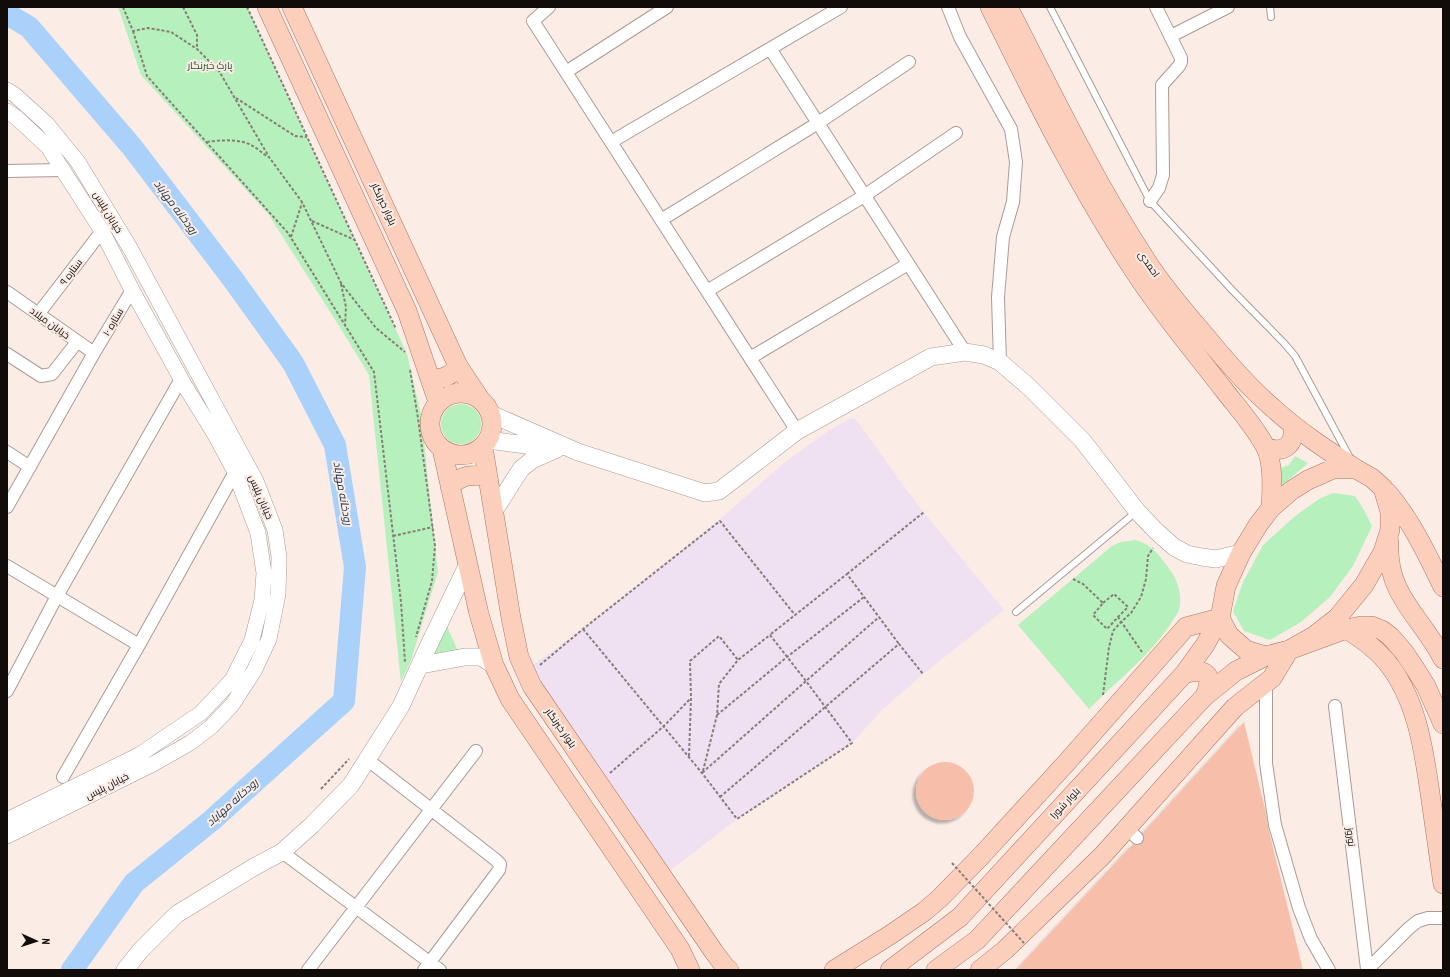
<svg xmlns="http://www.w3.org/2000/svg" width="1450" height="977" viewBox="0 0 1450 977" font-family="'PT Sans Narrow',Cairo,sans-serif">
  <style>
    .commercial { fill: #efe0f2 }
    .green { fill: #b6f0bc }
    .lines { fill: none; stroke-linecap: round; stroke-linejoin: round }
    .river { stroke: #a9d1f9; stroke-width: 22 }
    .building { fill: #f7bfa9; filter: url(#shadow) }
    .service-casing { stroke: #a99b96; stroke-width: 8 }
    .minor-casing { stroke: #a99b96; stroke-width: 14 }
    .tertiary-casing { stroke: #a99b96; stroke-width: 16 }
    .secondary-casing { stroke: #a99b96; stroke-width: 18 }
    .primary-casing { stroke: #a87662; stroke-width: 20 }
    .path { stroke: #877d79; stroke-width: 2; stroke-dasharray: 3 2; stroke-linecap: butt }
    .service { stroke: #fff; stroke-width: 6 }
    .minor { stroke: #fff; stroke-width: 12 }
    .tertiary { stroke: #fff; stroke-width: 15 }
    .secondary { stroke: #fff; stroke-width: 17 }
    .primary { stroke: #fccfbd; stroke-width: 19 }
    .path-bridge { stroke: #877d79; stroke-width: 2; stroke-dasharray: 3 2; stroke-linecap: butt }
    .labels { text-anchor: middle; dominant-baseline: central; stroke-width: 4; stroke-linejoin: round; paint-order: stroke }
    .park-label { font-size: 10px; fill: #1d5228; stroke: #fbece6 }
    .street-label { font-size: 10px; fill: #110c0a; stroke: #fbece6 }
    .water-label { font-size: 11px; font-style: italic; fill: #112e48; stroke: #fbece6 }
  </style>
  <defs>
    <filter id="shadow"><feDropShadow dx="-3.5" dy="3.5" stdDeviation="1" flood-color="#0004"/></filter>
  </defs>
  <rect width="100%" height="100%" fill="#fbece6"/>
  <!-- commercial -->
  <path class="commercial" d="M851,418L856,420L920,508L1004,610L923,674L881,711L852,743L737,819L667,873L530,667L583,629L719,520L785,462L828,431Z"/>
  <!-- green -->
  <path class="green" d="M118,7H247L407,354L421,414L438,572L411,660L401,682L369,375L349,342L269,215L141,75Z
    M441 424a20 20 0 1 1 40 0a20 20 0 1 1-40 0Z
    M1295,456L1308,463L1278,489L1277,469L1289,465Z
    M1333,493L1355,496L1364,510L1372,526L1353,566L1330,597L1301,622L1270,640L1244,631L1233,611L1243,582L1263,545L1294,517L1319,499Z
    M1136,540C1152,545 1158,554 1168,567C1177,578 1183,595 1179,610C1178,613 1175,617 1173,620C1153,653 1116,682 1089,709L1018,625L1112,546L1121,542Z
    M445,622L459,653L429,657Z"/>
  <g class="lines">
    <!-- river -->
    <path class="river" d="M7,14L29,27L132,147L232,278L293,363L335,445L355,567L344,701L211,821L134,883L72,970"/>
  </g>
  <!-- building -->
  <path class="building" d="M1244,722L1266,813L1268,827L1303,970H1016L1133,844L1139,845L1143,843L1144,836L1143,833Z
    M916 791a29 29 0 1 1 58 0a29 29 0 1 1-58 0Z"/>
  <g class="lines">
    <!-- service casing -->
    <g class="service-casing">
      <path id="service" d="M1050,7L1150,201L1233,291L1284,343L1295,356L1350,458
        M1270,7L1271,17
        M1016,612L1136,512"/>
    </g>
    <!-- minor casing -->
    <g class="minor-casing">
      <path id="minor" d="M549,7L533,21L797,431
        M948,7L960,37L1011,129L1016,162L1013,202L1003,237L998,297L1000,362
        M1171,36L1228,7
        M771,50L965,352
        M566,72L667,7
        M611,142L841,7
        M7,171L62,170
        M1150,201L1159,188L1163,175L1162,85L1179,66L1181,62V58L1156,7
        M661,220L818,123L909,62
        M707,291L864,196L956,133
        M7,292L94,353
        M39,313L102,231
        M7,354L41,376L52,374L77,342
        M750,358L908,264
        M7,452L30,467
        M7,507L94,353L132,290
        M7,566L139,645
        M1266,682V763L1275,825L1299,908L1311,939L1329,970
        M7,691L57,596L181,379
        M1335,706L1367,969
        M368,760L496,860L500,864L499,870L424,970
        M63,777L139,645L235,472
        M1127,828L1137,838
        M282,852L440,970
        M308,970L476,751
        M1367,970L1409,928L1418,921L1428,918H1443"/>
    </g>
    <!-- tertiary casing -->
    <g class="tertiary-casing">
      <path id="tertiary" d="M7,90L15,95L47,124L78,162L130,248L256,481L275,530L279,557L278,594L269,639L254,671L232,705L211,727L190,743L153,764L7,836
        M7,111L17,118L48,147L102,231L132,290L185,386L214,433L235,472L258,533L264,573L262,600L252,640L232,680L201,713L139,755L7,820"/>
    </g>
    <!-- secondary casing -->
    <g class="secondary-casing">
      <path id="secondary" d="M491,414L578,452L705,493L719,491L797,431L931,357L965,352L984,355L1000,362L1029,387L1083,441L1137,511L1156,531L1174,547L1187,554L1202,557L1216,559L1241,553
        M488,440L556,449
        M494,511L521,469L532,460L557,449
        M421,665L465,657H481L494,665
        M125,970L140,951L177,914L254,867L282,852L312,825L351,785L401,706L428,647L468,564"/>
    </g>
    <!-- primary casing -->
    <g class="primary-casing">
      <path id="primary" d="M267,7L407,311L438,402
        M292,7L458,366L480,399
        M990,7C1034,96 1078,186 1133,269C1160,311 1193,350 1224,390C1238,408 1254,426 1265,446C1274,463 1272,490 1271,508
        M1008,7C1051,91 1092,177 1144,257C1161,284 1182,309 1203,333C1225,360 1247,386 1273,408C1298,431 1327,450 1356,469
        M431,380C443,378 451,377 458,366
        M430 424a31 31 0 1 1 62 0a31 31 0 1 1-62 0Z
        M483,447L511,618L519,657L532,686L714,952L726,968L729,970
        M1266,447C1283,455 1297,444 1292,425
        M442,449L479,614L494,665L510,699L680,949L690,970
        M1333,469H1356L1372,478L1383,488L1390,512V530L1383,552L1364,585L1351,601L1337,618L1314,636L1289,650L1266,656L1246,650L1229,635L1220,618L1226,586L1241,553L1258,525L1271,508L1292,490L1308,480Z
        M450,486C463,474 471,475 488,476
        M1387,492C1411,520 1427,554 1443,587
        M1389,542C1386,596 1422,617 1443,659
        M1346,629C1361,638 1375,648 1386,661C1418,700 1424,752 1431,800C1435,828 1439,856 1443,884
        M1184,674C1207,667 1214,675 1205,696
        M834,970L890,935L925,911L940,898L982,855L1068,761L1186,627L1220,618
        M890,970L960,917L1184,674L1205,645L1220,618
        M936,970L977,940L1205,696L1236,671L1266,656
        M980,970L1005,950L1103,855L1235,707L1272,678L1289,650L1346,629L1361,626H1372L1382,630L1391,637L1404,652L1416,670L1426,686L1443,724"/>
    </g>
    <!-- path -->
    <path class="path" d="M123,7L133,31L148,28L171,32L197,49L219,71L269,157L302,202L341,283L376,328L405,352
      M183,7L197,35V49
      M247,7L396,329
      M133,31L147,76L288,233L374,372L401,602L405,662
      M236,98L295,136L307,137
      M207,142C220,140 237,139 249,144C256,147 262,153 268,157
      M312,221L355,240
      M291,237L302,203
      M341,284L346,307L345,325
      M410,370L418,418L435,546L432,581L416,637
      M393,536L433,527
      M847,574L924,512
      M1073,579L1083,584L1103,603L1093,615L1107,629L1118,617L1142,652
      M1103,603L1114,594L1128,607L1118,617
      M583,629L702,773L737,819L852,743L806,681L702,773
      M771,634L847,574L899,644
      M540,665L583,629L720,521L795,615
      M1103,695L1109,647L1113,631L1121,622L1131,613L1141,597L1146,579L1148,556L1153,548
      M717,715L787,657L864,597
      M689,756L691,698L690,661L719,636L738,660
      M703,771L717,715L719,684L738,660L770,635L806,681L879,617
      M610,773L664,726L690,699
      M321,789L349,759
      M720,797L899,644L923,674"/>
    <!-- service -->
    <use href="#service" class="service"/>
    <!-- minor -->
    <use href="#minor" class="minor"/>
    <!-- tertiary -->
    <use href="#tertiary" class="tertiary"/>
    <!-- secondary -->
    <use href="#secondary" class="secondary"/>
    <!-- primary -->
    <use href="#primary" class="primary"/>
    <!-- path-bridge -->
    <path class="path-bridge" d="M952,863L1024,943"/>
  </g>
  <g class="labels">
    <!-- park labels -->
    <g class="park-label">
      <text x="210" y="65">پارک خبرنگار</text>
    </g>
    <!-- street labels -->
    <g class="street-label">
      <text transform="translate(384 204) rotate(65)">بلوار خبرنگار</text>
      <text transform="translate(108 212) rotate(59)">خیابان پلیس</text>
      <text transform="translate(1149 264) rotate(55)">احمدی</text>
      <text transform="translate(71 272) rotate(-53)">ستاره ۹</text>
      <text transform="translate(113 322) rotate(-59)">ستاره ۱۰</text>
      <text transform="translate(50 323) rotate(36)">خیابان میلاد</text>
      <text transform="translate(261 497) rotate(67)">خیابان پلیس</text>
      <text transform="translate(561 728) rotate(55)">بلوار خبرنگار</text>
      <text transform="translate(107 786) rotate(-27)">خیابان پلیس</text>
      <text transform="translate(1065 803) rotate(-47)">بلوار شورا</text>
      <text transform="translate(1351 837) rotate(83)">نوروز</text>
    </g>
    <!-- water labels -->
    <g class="water-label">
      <text transform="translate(176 207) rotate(53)">رودخانه مهاباد</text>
      <text transform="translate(343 493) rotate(80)">رودخانه مهاباد</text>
      <text transform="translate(232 802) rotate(-42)">رودخانه مهاباد</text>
    </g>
  </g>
  <!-- border -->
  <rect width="1450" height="977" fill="none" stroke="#110c0a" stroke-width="16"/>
  <!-- north arrow -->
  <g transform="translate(36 941) rotate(93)" stroke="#fbece6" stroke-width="3" paint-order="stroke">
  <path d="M0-3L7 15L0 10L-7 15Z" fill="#110c0a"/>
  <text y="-6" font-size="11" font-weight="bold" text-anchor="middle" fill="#110c0a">N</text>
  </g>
</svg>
